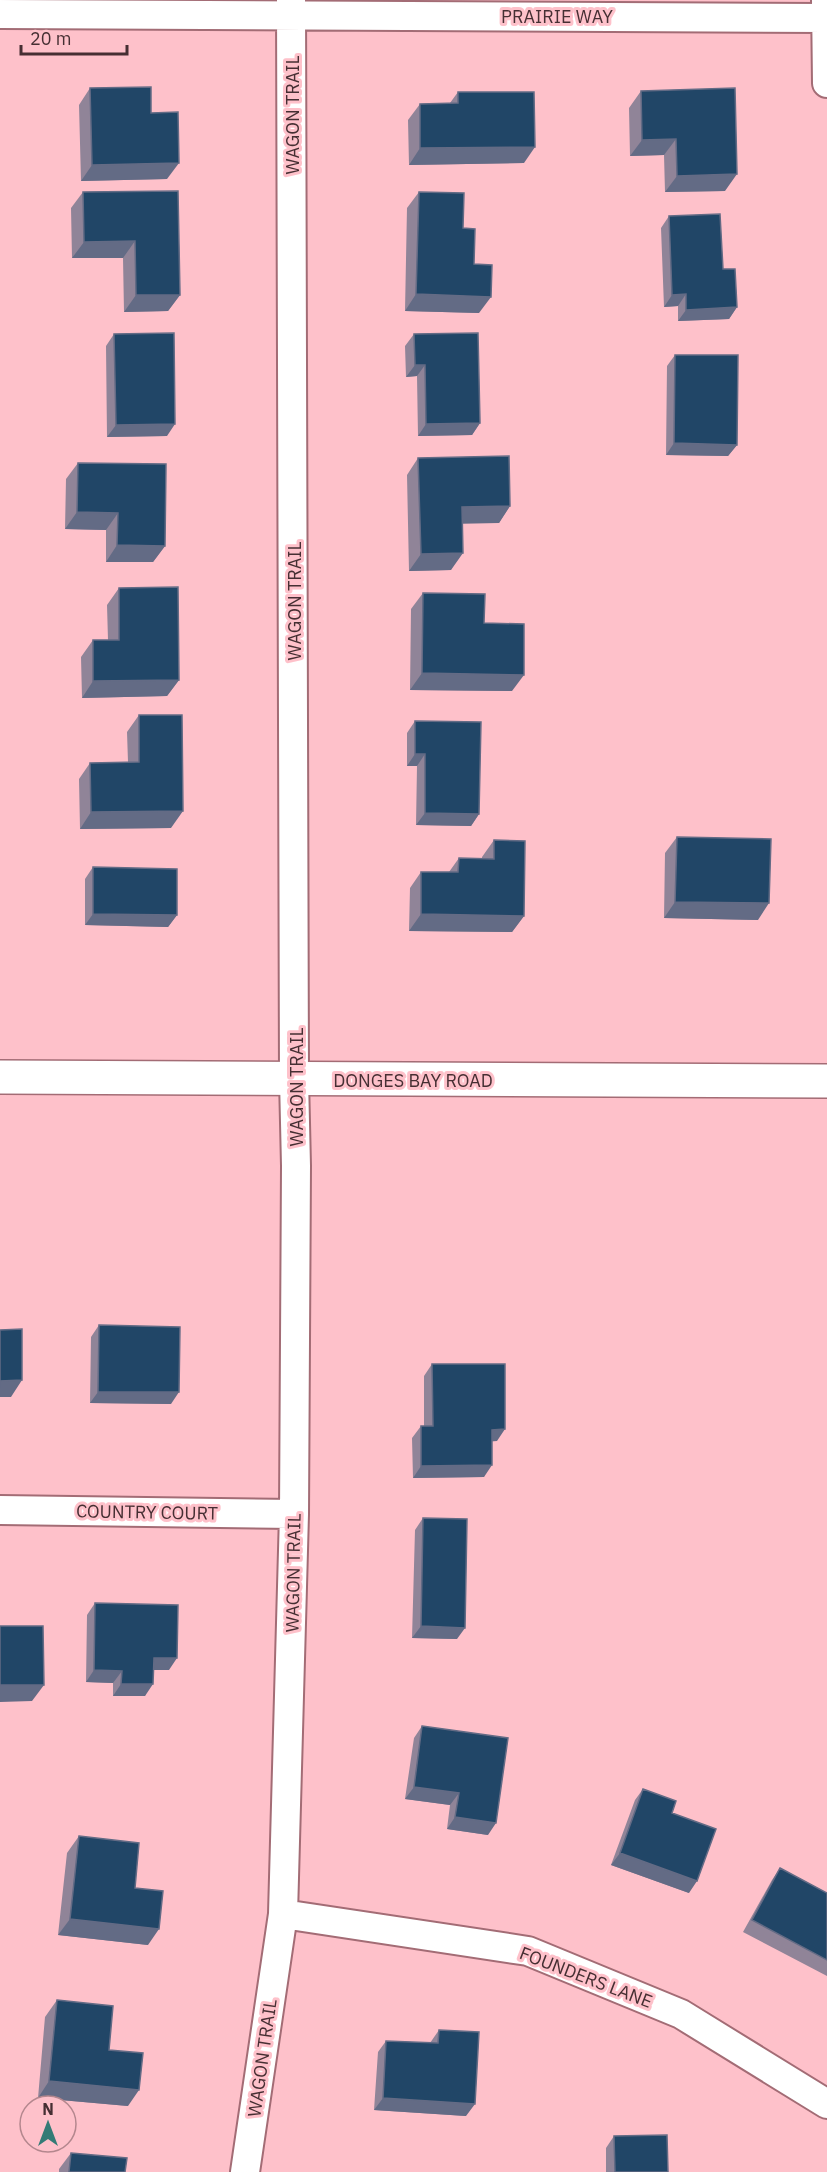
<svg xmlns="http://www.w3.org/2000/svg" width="827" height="2172" viewBox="0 0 827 2172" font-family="'IBM Plex Sans',sans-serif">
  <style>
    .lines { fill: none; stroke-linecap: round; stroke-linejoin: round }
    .street-casing { stroke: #a36c75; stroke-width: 32 }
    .secondary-casing { stroke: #a36c75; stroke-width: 36 }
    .street { stroke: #fff; stroke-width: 28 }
    .secondary { stroke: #fff; stroke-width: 33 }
    .wall { fill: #908498 }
    .shaded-wall { fill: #636b85 }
    .building { fill: #214667; stroke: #636b85; stroke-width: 1.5 }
    .labels { text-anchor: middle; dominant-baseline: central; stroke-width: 6; stroke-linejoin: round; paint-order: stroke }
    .street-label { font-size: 18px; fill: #462f33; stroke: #fec1ca }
  </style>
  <rect width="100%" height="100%" fill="#fec1ca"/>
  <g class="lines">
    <!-- street casing -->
    <g class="street-casing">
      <path id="street" d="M826,0L827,83
        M0,14L826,18
        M0,1510L294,1514
        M283,1914L528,1951L681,2014L827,2104
        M245,2172L283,1914L294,1514L296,1166L294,1079L291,0"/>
    </g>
    <!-- secondary casing -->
    <g class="secondary-casing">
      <path id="secondary" d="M0,1077L827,1081"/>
    </g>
    <!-- street -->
    <use href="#street" class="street"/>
    <!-- secondary -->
    <use href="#secondary" class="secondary"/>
  </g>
  <!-- wall -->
  <path class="wall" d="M90,88L151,113L167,179L81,181L79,105Z
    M641,91L725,191L665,192L664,155L630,156L629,108Z
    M458,92L524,163L409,165L408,120L420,104L450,103Z
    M178,191L180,295L168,311L124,312L123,258H72L71,208L83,192Z
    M419,192L463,228L474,264L479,313L405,311L407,208Z
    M669,216L737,307L729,319L678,321V306L664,307L661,228Z
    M114,334L167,436L107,437L106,346Z
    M414,334L480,423L472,435L418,436L417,376L406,377L405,346Z
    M675,355L737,445L728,456L666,455L667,366Z
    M418,458L510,506L499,523H462L451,570L409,571L407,475Z
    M78,463L165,546L153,562H106V530L65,529L66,479Z
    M119,588L179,680L167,696L82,698L81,657L93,640H108L107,605Z
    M423,593L484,623L512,691L410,690L411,609Z
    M139,715L171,828L80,829L79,779L90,763L128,762L127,732Z
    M415,721L479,814L471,826L416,825L417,766H407V733Z
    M677,837L758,920L664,918L665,853Z
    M494,840L524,916L512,932L409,931L410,888L421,872H449L459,858L482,859V857Z
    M93,867L177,915L168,927L85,925V879Z
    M99,1325L171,1404L90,1403L91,1337Z
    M432,1364L497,1441H492L484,1477L413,1478L412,1438L421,1426H424V1376Z
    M423,1518L457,1639L412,1638L415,1530Z
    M95,1603L169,1670H153L145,1696H113V1683L86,1682L87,1615Z
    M422,1726L488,1835L447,1829L450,1805L405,1799L414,1738Z
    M643,1789L672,1813L689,1893L611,1865L635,1800Z
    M79,1836L135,1888L148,1945L58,1935L67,1853Z
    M780,1868L827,1893V1976L743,1932L772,1880Z
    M57,2000L109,2050L128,2106L38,2098L45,2017Z
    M439,2030L466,2116L374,2110L378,2052L386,2041L430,2043Z
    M614,2136L668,2172H606V2148Z
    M71,2153L125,2172H59V2169Z"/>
  <!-- shaded-wall -->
  <path class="shaded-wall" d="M676,139L664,155L630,156L642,140Z
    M535,147L524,163L409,165L420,148Z
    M179,163L167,179L81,181L92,165Z
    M737,174L725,191L665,192L677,176Z
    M135,241L123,258H72L84,242Z
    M416,294L491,297L479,313L405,311Z
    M686,294L678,306L664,307L672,295Z
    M136,295H180L168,311L124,312Z
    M737,307L729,319L678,321L686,310Z
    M415,365H425L417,376L406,377Z
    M480,423L472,435L418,436L426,424Z
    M175,424L167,436L107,437L116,425Z
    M674,443L737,445L728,456L666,455Z
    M510,506L499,523L450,524L462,507Z
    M77,512L118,513L106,530L65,529Z
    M117,545L165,546L153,562H106Z
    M463,553L451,570L409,571L421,554Z
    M422,673L524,675L512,691L410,690Z
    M179,680L167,696L82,698L93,681Z
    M415,754H425L417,766H407Z
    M183,811L171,828L80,829L91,812Z
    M425,813L479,814L471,826L416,825Z
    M675,902L769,903L758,920L664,918Z
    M93,914L177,915L168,927L85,925Z
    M421,914L524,916L512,932L409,931Z
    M22,1380L11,1397H0V1381Z
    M98,1392H179L171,1404L90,1403Z
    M505,1429L497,1441L484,1442L492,1430Z
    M492,1465L484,1477L413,1478L421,1466Z
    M421,1626L465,1628L457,1639L412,1638Z
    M154,1658H177L169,1670H145Z
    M94,1670L122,1671L113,1683L86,1682Z
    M121,1684H153L145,1696H113Z
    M0,1685H44L32,1701L0,1702Z
    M414,1787L459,1793L450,1805L405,1799Z
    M455,1817L496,1823L488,1835L447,1829Z
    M620,1853L697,1881L689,1893L611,1865Z
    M70,1919L159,1929L148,1945L58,1935Z
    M49,2081L139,2090L128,2106L38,2098Z
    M383,2098L475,2104L466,2116L374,2110Z"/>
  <!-- building -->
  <path class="building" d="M151,87V113L178,112L179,163L92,165L90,88Z
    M735,88L737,174L677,176L676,139L642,140L641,91Z
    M458,92H534L535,147L420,148V104L458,103Z
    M178,191L180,295H136L135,241L84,242L83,192Z
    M419,192L464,193L463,228L475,229L474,264L492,265L491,297L416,294Z
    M720,214L723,269H735L737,307L686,310V294L672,295L669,216Z
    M174,333L175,424L116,425L114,334Z
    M478,333L480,423L426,424L425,365H415L414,334Z
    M675,355H738L737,445L674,443Z
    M509,456L510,506L462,507L463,553L421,554L418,458Z
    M78,463L166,464L165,546L117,545L118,513L77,512Z
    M178,587L179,680L93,681V640H119V588Z
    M423,593L485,594L484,623L524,624V675L422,673Z
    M139,715H182L183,811L91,812L90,763L139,762Z
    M415,721L481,722L479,814L425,813V754H415Z
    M677,837L771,839L769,903L675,902Z
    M494,840L525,841L524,916L421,914V872H458L459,858L494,859Z
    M93,867L177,869V915L93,914Z
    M99,1325L180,1327L179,1392H98Z
    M22,1329V1380L0,1381V1388V1330Z
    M432,1364H505V1429L492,1430V1465L421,1466V1426H433Z
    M423,1518L467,1519L465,1628L421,1626Z
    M95,1603L178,1605L177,1658H154L153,1684H121L122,1671L94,1670Z
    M0,1626H43L44,1685H0Z
    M422,1726L508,1738L496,1823L455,1817L459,1793L414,1787Z
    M643,1789L676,1801L672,1813L716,1829L697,1881L620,1853Z
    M79,1836L139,1843L135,1888L163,1891L159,1929L70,1919Z
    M780,1868L827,1893V1960L752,1920Z
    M57,2000L113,2006L109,2050L143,2053L139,2090L49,2081Z
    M439,2030L479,2032L475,2104L383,2098L386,2041L438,2043Z
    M667,2135L668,2172H615L614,2136Z
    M71,2153L127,2158L125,2172H69Z"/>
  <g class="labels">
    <!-- street labels -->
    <g class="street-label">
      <text x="557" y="16">PRAIRIE WAY</text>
      <text transform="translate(292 115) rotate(-90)">WAGON TRAIL</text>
      <text transform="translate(294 601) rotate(-90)">WAGON TRAIL</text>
      <text x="413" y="1080">DONGES BAY ROAD</text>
      <text transform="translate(296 1087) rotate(-90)">WAGON TRAIL</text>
      <text transform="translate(147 1512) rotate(1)">COUNTRY COURT</text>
      <text transform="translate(293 1573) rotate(-89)">WAGON TRAIL</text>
      <text transform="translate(586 1977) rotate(21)">FOUNDERS LANE</text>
      <text transform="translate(262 2058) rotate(-82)">WAGON TRAIL</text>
    </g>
  </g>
  <!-- north arrow -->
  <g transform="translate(48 2124)"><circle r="28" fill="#fec1ca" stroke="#b4878e" stroke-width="1.5"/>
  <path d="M0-4.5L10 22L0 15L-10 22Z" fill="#347b76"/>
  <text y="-9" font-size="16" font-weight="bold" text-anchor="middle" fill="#462f33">N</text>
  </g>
  <!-- scale -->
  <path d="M21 45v9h106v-9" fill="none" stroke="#462f33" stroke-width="3"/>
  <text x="30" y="45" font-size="18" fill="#462f33" stroke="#fec1ca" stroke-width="4.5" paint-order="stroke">20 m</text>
</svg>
